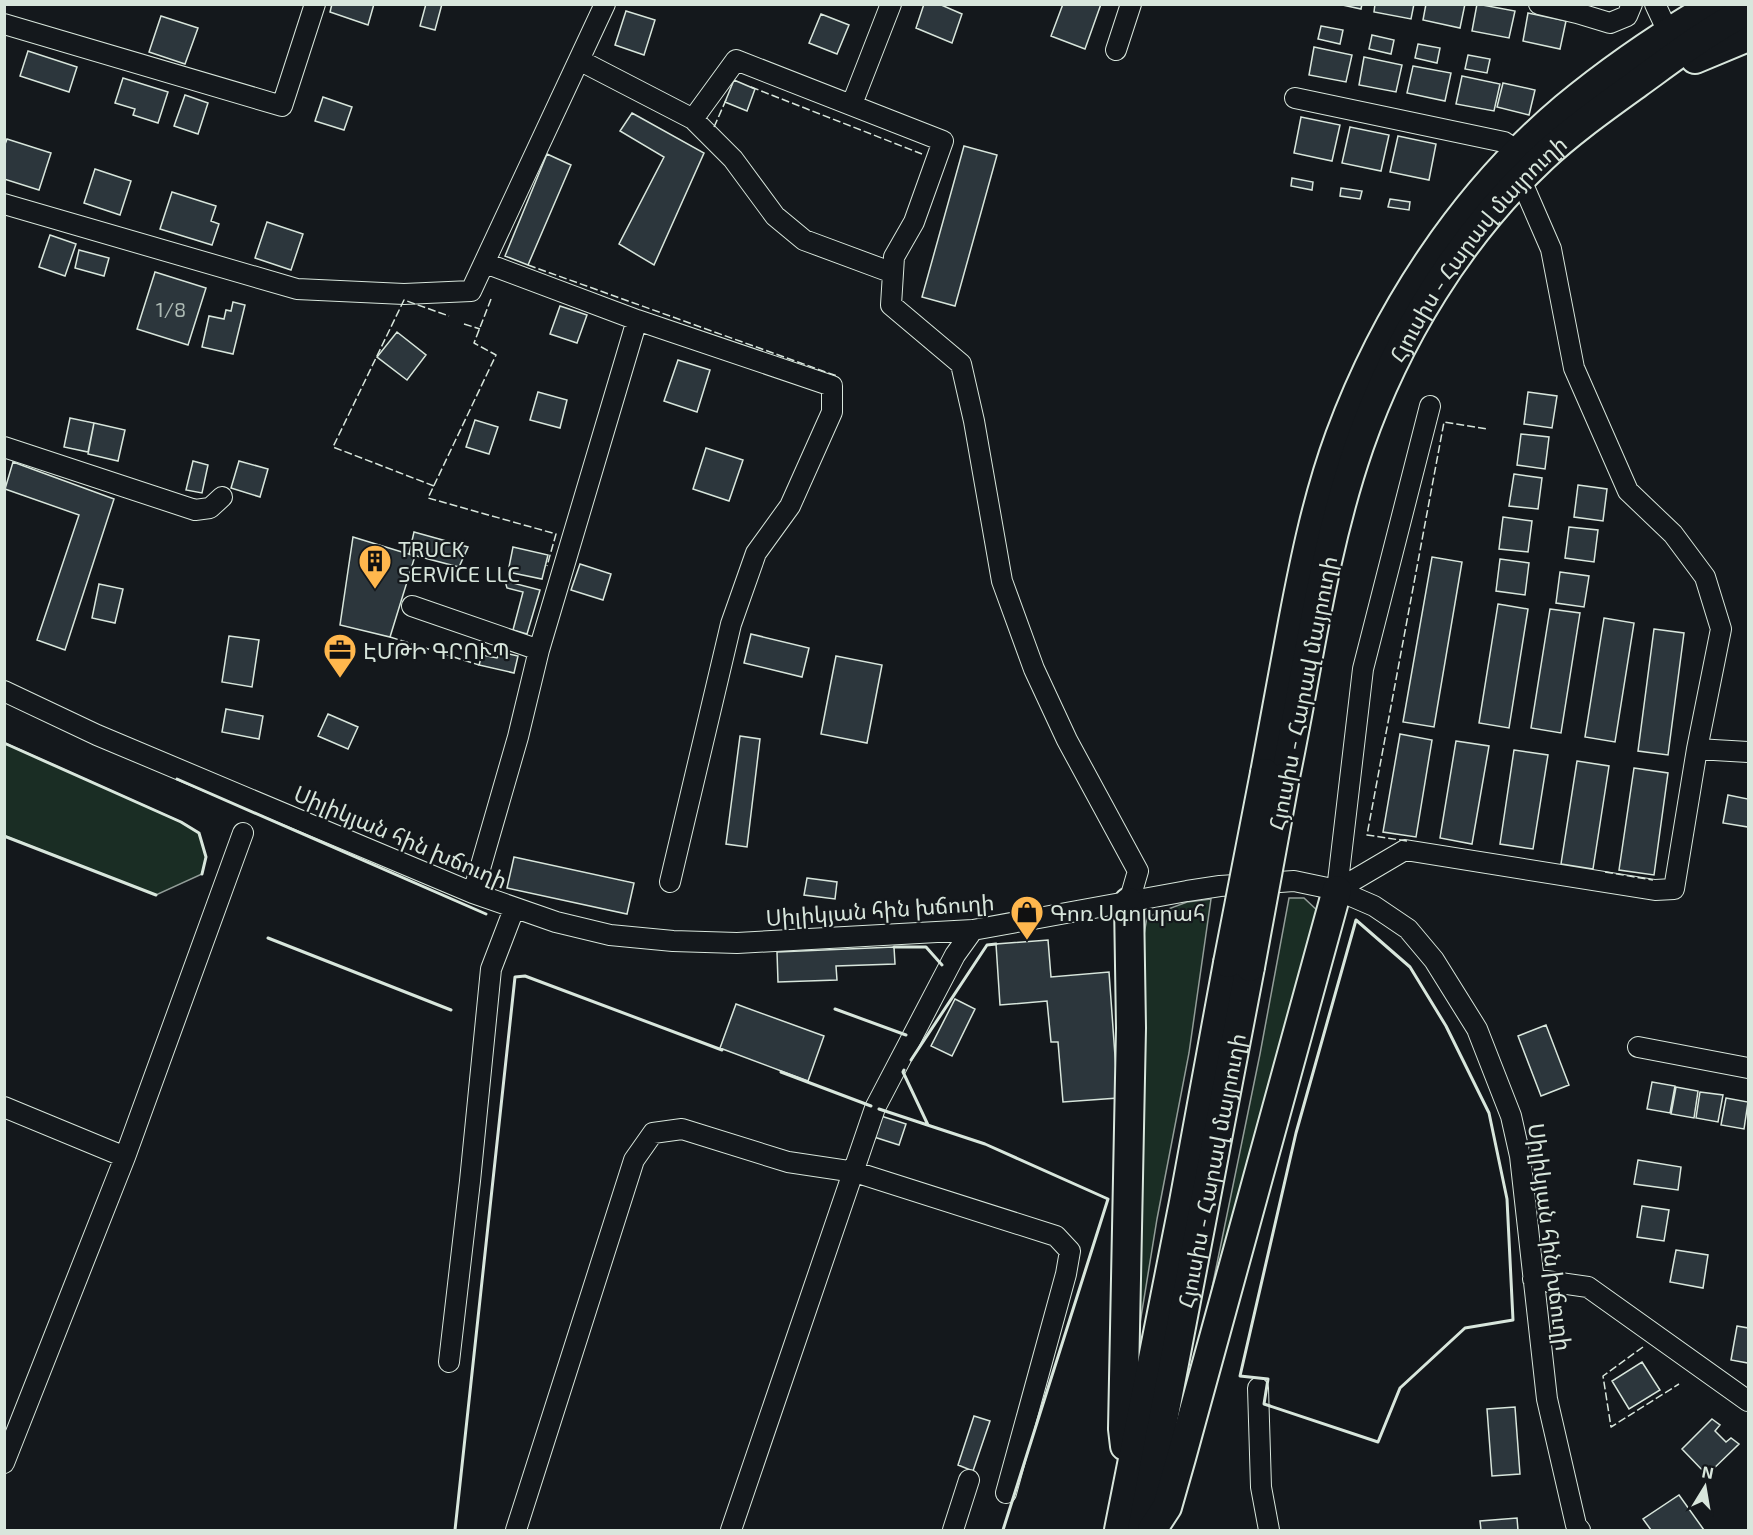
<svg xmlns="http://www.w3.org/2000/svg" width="1753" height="1535" viewBox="0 0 1753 1535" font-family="'Exo 2','Noto Sans Armenian',sans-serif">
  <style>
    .green { fill: #1a2d24; stroke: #939e99; stroke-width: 1.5 }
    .building { fill: #2c363c; stroke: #d8e6dc; stroke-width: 1.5 }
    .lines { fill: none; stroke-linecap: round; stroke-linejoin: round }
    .minor-casing { stroke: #d8e6dc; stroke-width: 22 }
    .highway-casing { stroke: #d8e6dc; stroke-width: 32 }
    .minor { stroke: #14181c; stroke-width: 20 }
    .highway { stroke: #14181c; stroke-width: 28 }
    .highway-bridge-casing { stroke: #d8e6dc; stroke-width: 32; stroke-linecap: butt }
    .highway-bridge { stroke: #14181c; stroke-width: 28 }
    .fence { stroke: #d8e6dc; stroke-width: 1.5; stroke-dasharray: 8 3; stroke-linecap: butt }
    .wall { stroke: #d8e6dc; stroke-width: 3 }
    .labels { text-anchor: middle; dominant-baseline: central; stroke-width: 4.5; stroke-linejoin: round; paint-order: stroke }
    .number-label { font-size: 20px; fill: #adbab4 }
    .street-label { font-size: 22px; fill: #d8e6dc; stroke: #14181c }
    .poi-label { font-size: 22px; fill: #d8e6dc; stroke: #14181c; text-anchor: start }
  </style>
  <rect width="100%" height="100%" fill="#14181c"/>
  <!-- green -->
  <path class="green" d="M5,743L181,822L199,833L206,857L202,874L156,895L5,836Z
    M1289,898H1304L1320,913L1191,1390L1260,1054Z
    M1211,899L1189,1053L1157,1219L1135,1354L1141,953L1147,917L1187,902Z"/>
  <!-- building -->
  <path class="building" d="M332,4H374L368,25L330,12Z
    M426,4H442L435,30L420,26Z
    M924,4H939L962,14L952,43L916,28Z
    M1063,4H1101L1085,49L1051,36Z
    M1338,4H1362L1361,9Z
    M1375,4H1414L1411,19L1374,12Z
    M1426,4H1465L1460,28L1423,20Z
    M1477,4L1515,11L1509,38L1472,31Z
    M626,11L655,20L644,55L615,45Z
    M1528,13L1566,21L1560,49L1523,41Z
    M821,14L849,25L837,54L809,43Z
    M161,16L198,28L185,64L149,52Z
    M1321,26L1343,30L1340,44L1318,39Z
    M1372,35L1394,40L1391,54L1369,49Z
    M1418,44L1440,48L1437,63L1415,58Z
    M1314,47L1352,55L1346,82L1309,75Z
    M28,51L77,67L69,92L20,76Z
    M1468,55L1490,59L1487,73L1465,69Z
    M1364,57L1402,65L1396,92L1359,85Z
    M1413,66L1451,73L1445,101L1407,93Z
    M1462,76L1500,84L1494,111L1456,104Z
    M123,78L168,92L158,123L133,115L135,109L115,103Z
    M734,80L755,89L747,111L725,102Z
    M1503,83L1535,90L1529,115L1497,107Z
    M185,95L208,103L198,134L174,126Z
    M323,97L352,107L344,130L315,121Z
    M632,113L704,153L654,265L619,244L664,157L620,131Z
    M1301,117L1340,125L1332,161L1294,153Z
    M1350,127L1389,135L1381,171L1342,163Z
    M1398,136L1436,144L1429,180L1390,172Z
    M7,139L51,153L39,190L4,179V147Z
    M964,146L997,155L955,306L922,297Z
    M547,154L571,165L528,265L505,256Z
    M95,169L131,181L120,215L84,203Z
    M1292,178L1313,182L1312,190L1291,186Z
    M1341,188L1362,191L1360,199L1340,196Z
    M172,192L216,206L211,221L219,224L212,245L160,229Z
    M1390,199L1410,202L1409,210L1388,207Z
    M267,222L303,234L291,270L255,258Z
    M50,235L76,244L65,276L39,267Z
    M79,250L109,258L104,276L75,268Z
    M155,272L206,288L188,345L137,329Z
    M233,302L245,305L233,354L202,347L209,316L224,319L226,310L231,311Z
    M560,306L587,315L577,343L550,334Z
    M397,332L426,355L407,380L377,357Z
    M678,360L710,370L697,412L664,401Z
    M538,392L567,400L560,428L530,420Z
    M1528,392L1557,396L1552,428L1524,424Z
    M70,418L94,423L88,452L64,447Z
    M475,420L498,427L489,454L466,447Z
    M94,423L125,430L118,461L88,454Z
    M1521,434L1549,437L1545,469L1517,465Z
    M706,448L743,460L729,501L693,489Z
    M193,461L208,465L202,493L186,490Z
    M239,461L268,469L260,497L231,488Z
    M13,462L114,499L65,650L37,640L79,515L5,489Z
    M1514,474L1542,478L1538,509L1509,506Z
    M1578,485L1607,489L1603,521L1574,517Z
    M1503,517L1532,521L1528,552L1499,549Z
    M1569,527L1598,530L1594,562L1565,558Z
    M414,532L468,547L459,567L409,554Z
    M353,537L415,556L390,637L340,625Z
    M513,547L548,555L542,579L508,572Z
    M1432,557L1462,562L1434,727L1403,722Z
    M1500,559L1529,563L1525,595L1496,591Z
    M580,564L611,574L603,600L571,590Z
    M1560,572L1589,576L1584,607L1556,603Z
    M505,581L540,590L527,634L513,630L523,592L507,588Z
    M99,584L123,589L115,623L92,618Z
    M1498,604L1528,609L1509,728L1479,723Z
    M1550,609L1580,613L1561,733L1531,728Z
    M1604,618L1634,623L1615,742L1585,737Z
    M1654,629L1684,633L1668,755L1638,751Z
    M751,634L809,648L802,677L744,663Z
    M229,636L259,640L252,687L222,682Z
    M501,652L518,656L514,673L479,665L482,655L497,658Z
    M836,656L882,665L867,743L821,734Z
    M226,709L263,716L259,739L222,732Z
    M328,714L358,727L348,749L318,736Z
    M1400,734L1432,740L1416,837L1383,832Z
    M740,736L760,739L747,847L726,844Z
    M1456,741L1489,746L1472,844L1440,838Z
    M1514,750L1548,755L1533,849L1500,844Z
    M1577,761L1609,766L1593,869L1561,864Z
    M1634,768L1668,773L1654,875L1619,870Z
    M1728,795L1748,799V827L1723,823Z
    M514,857L634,883L627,914L507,888Z
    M807,878L837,882L835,899L804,895Z
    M1048,940L1051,977L1109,972L1118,1098L1063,1102L1058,1042H1051L1047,1001L1000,1005L996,944Z
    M894,947L895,964L836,966L837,980L778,982L777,952Z
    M955,999L975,1009L952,1056L931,1046Z
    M736,1004L824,1036L808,1081L720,1048Z
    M1546,1025L1569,1085L1541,1096L1518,1036Z
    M1652,1082L1675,1086L1670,1113L1647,1109Z
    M1676,1087L1698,1091L1694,1118L1671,1114Z
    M1700,1092L1723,1095L1718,1122L1696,1118Z
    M1726,1098L1748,1102L1744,1129L1721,1125Z
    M881,1116L906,1124L899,1145L874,1137Z
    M1638,1160L1681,1167L1678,1190L1634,1184Z
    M1642,1206L1669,1210L1664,1241L1637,1237Z
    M1676,1250L1708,1255L1703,1288L1670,1282Z
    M1737,1326L1748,1328V1363L1731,1360Z
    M1642,1362L1660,1390L1629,1409L1612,1381Z
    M1515,1407L1520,1474L1492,1476L1487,1409Z
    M974,1416L990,1421L973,1471L958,1465Z
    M1712,1419L1720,1425L1715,1431L1726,1442L1731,1438L1739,1444L1707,1475L1682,1449Z
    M1679,1495L1704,1530H1651L1643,1519Z
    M1517,1518L1518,1530H1481L1480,1521Z"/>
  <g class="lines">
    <!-- minor casing -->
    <g class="minor-casing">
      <path id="minor" d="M1539,4L1577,13L1610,23L1627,16L1632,4
        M1655,4L1668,32
        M4,24L282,106L315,4
        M1116,50L1131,4
        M579,60L693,119L736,60L943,141L914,222L894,257L891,305L961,364L974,421L1002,581L1034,669L1067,740L1138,871L1129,902
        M1295,98L1504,142L1519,152
        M852,104L891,4
        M693,119L733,159L775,216L804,240L893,273
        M4,204L297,289L404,294L471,291L605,4
        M485,263L637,320L832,386V412L790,506L756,553L731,624L670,882
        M4,447L195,510L210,508L222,497
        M412,606L539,650
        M4,691L97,735L473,893L556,922L610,935L673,941L737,943L973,930L1187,891L1220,886L1294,881L1337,890L1374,906L1408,929L1434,960L1477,1029L1511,1116L1520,1156L1547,1399L1576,1525L1580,1530
        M1697,749L1748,752
        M1337,890L1405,850L1655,890L1674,889L1697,749L1721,629L1705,577L1673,534L1628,491L1574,368L1551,249L1521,180
        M1337,890L1363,669L1430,406
        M473,893L518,737L539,650L637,320
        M1638,1047L1748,1068
        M4,1107L125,1157
        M1533,1279L1588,1287L1748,1401
        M449,1362L470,1181L491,969L514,909
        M1258,1388L1261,1487L1269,1530
        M4,1463L125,1157L243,833
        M516,1530L634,1160L653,1133L682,1129L788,1162L855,1172L1056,1236L1070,1251L1066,1274L1006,1493
        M731,1530L875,1108L955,955L973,930
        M953,1530L969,1480"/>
    </g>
    <!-- highway casing -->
    <g class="highway-casing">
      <g id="highway">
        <path d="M1695,59L1748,37"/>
        <path d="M1265,773C1274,723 1284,672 1293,622C1305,559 1318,496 1340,436C1386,312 1463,194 1565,108C1612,69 1662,35 1715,4"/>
        <path id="s1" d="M1285,777C1308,667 1322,553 1359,446C1396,340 1459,236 1542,158C1572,130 1605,107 1638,83C1674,57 1709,30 1748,10"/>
        <path d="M1125,1446L1123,1429L1131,1028L1129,902"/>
        <path d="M1119,1530L1184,1202L1228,963"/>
        <path id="s2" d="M1142,1530L1250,967"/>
        <path d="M1152,1530L1167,1507L1181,1458L1337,890"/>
      </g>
    </g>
    <!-- minor -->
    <use href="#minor" class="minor"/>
    <!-- highway -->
    <use href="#highway" class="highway"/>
    <!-- highway-bridge casing -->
    <g class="highway-bridge-casing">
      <path id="highway-bridge" d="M1228,963L1265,773
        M1250,967L1285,777"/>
    </g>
    <!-- highway-bridge -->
    <use href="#highway-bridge" class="highway-bridge"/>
    <!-- fence -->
    <path class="fence" d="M751,87L922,154
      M714,127L726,100
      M528,265L837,376
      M491,299L474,343L496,355L428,498L556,534L547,566
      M464,324L480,329
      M434,486L333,447L404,300L449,316
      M459,567L477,574
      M390,637L479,665
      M1407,841L1367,835L1444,422L1487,429
      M1605,872L1653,880
      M1643,1347L1603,1376L1611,1427L1679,1384"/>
    <!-- wall -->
    <path class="wall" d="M4,743L181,822L199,833L206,857L202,874
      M177,779L486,914
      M4,836L156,895
      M1356,920L1410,967L1446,1026L1489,1113L1507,1199L1513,1320L1465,1328L1400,1388L1378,1442L1264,1404L1268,1379L1240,1376L1296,1133Z
      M268,938L451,1010
      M894,947H926L942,965
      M835,1009L906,1035
      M911,1060L987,945L996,944
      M904,1070L903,1072L928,1125
      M781,1072L871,1106
      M879,1109L985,1144L1108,1199L1003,1530
      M455,1530L515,977L525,976L722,1050"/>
  </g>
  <!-- icons -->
  <defs>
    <g id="building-pin" transform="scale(1.725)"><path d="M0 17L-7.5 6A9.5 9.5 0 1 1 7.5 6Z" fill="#ffb74d" stroke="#14181c"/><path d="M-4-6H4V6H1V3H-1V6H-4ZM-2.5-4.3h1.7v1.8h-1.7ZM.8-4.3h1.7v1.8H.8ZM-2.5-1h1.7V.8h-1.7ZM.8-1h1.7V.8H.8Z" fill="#111"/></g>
    <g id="office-pin" transform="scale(1.725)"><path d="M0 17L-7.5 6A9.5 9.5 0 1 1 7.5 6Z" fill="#ffb74d" stroke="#14181c"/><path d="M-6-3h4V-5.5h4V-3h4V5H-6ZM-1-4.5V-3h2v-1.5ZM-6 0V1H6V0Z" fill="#111"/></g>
    <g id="shop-pin" transform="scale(1.725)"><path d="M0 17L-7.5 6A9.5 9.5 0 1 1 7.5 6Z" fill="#ffb74d" stroke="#14181c"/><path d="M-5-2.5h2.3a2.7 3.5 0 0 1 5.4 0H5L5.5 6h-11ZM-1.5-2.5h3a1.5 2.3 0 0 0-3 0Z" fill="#111"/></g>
  </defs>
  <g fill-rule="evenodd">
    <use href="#building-pin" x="375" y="561"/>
    <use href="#office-pin" x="340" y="650"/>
    <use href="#shop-pin" x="1027" y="912"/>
  </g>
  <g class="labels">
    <!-- number labels -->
    <g class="number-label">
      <text x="171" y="309">1/8</text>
    </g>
    <!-- street labels -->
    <g class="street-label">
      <text stroke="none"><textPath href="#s1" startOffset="572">Հյուսիս - Հարավ մայրուղի</textPath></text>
      <text transform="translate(1302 693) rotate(-79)">Հյուսիս - Հարավ մայրուղի</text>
      <text transform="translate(401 836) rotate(23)">Սիլիկյան հին խճուղի</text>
      <text transform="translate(880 909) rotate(-4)">Սիլիկյան հին խճուղի</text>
      <text stroke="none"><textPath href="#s2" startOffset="366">Հյուսիս - Հարավ մայրուղի</textPath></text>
      <text transform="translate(1551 1237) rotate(83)">Սիլիկյան հին խճուղի</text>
    </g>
    <!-- poi labels -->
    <g class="poi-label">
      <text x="398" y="548">TRUCK<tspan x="398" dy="25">SERVICE LLC</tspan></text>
      <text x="363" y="650">ԷՄԹԻ ԳՐՈՒՊ</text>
      <text x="1050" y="912">Գոռ Սգո սրահ</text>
    </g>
  </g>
  <!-- border -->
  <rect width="1753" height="1535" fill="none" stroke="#d8e6dc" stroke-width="12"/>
  <!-- north arrow -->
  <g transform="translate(1705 1487) rotate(11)" stroke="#14181c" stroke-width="4.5" paint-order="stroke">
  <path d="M0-4.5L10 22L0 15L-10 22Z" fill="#d8e6dc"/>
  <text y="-9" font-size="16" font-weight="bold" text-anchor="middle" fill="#d8e6dc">N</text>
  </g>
</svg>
